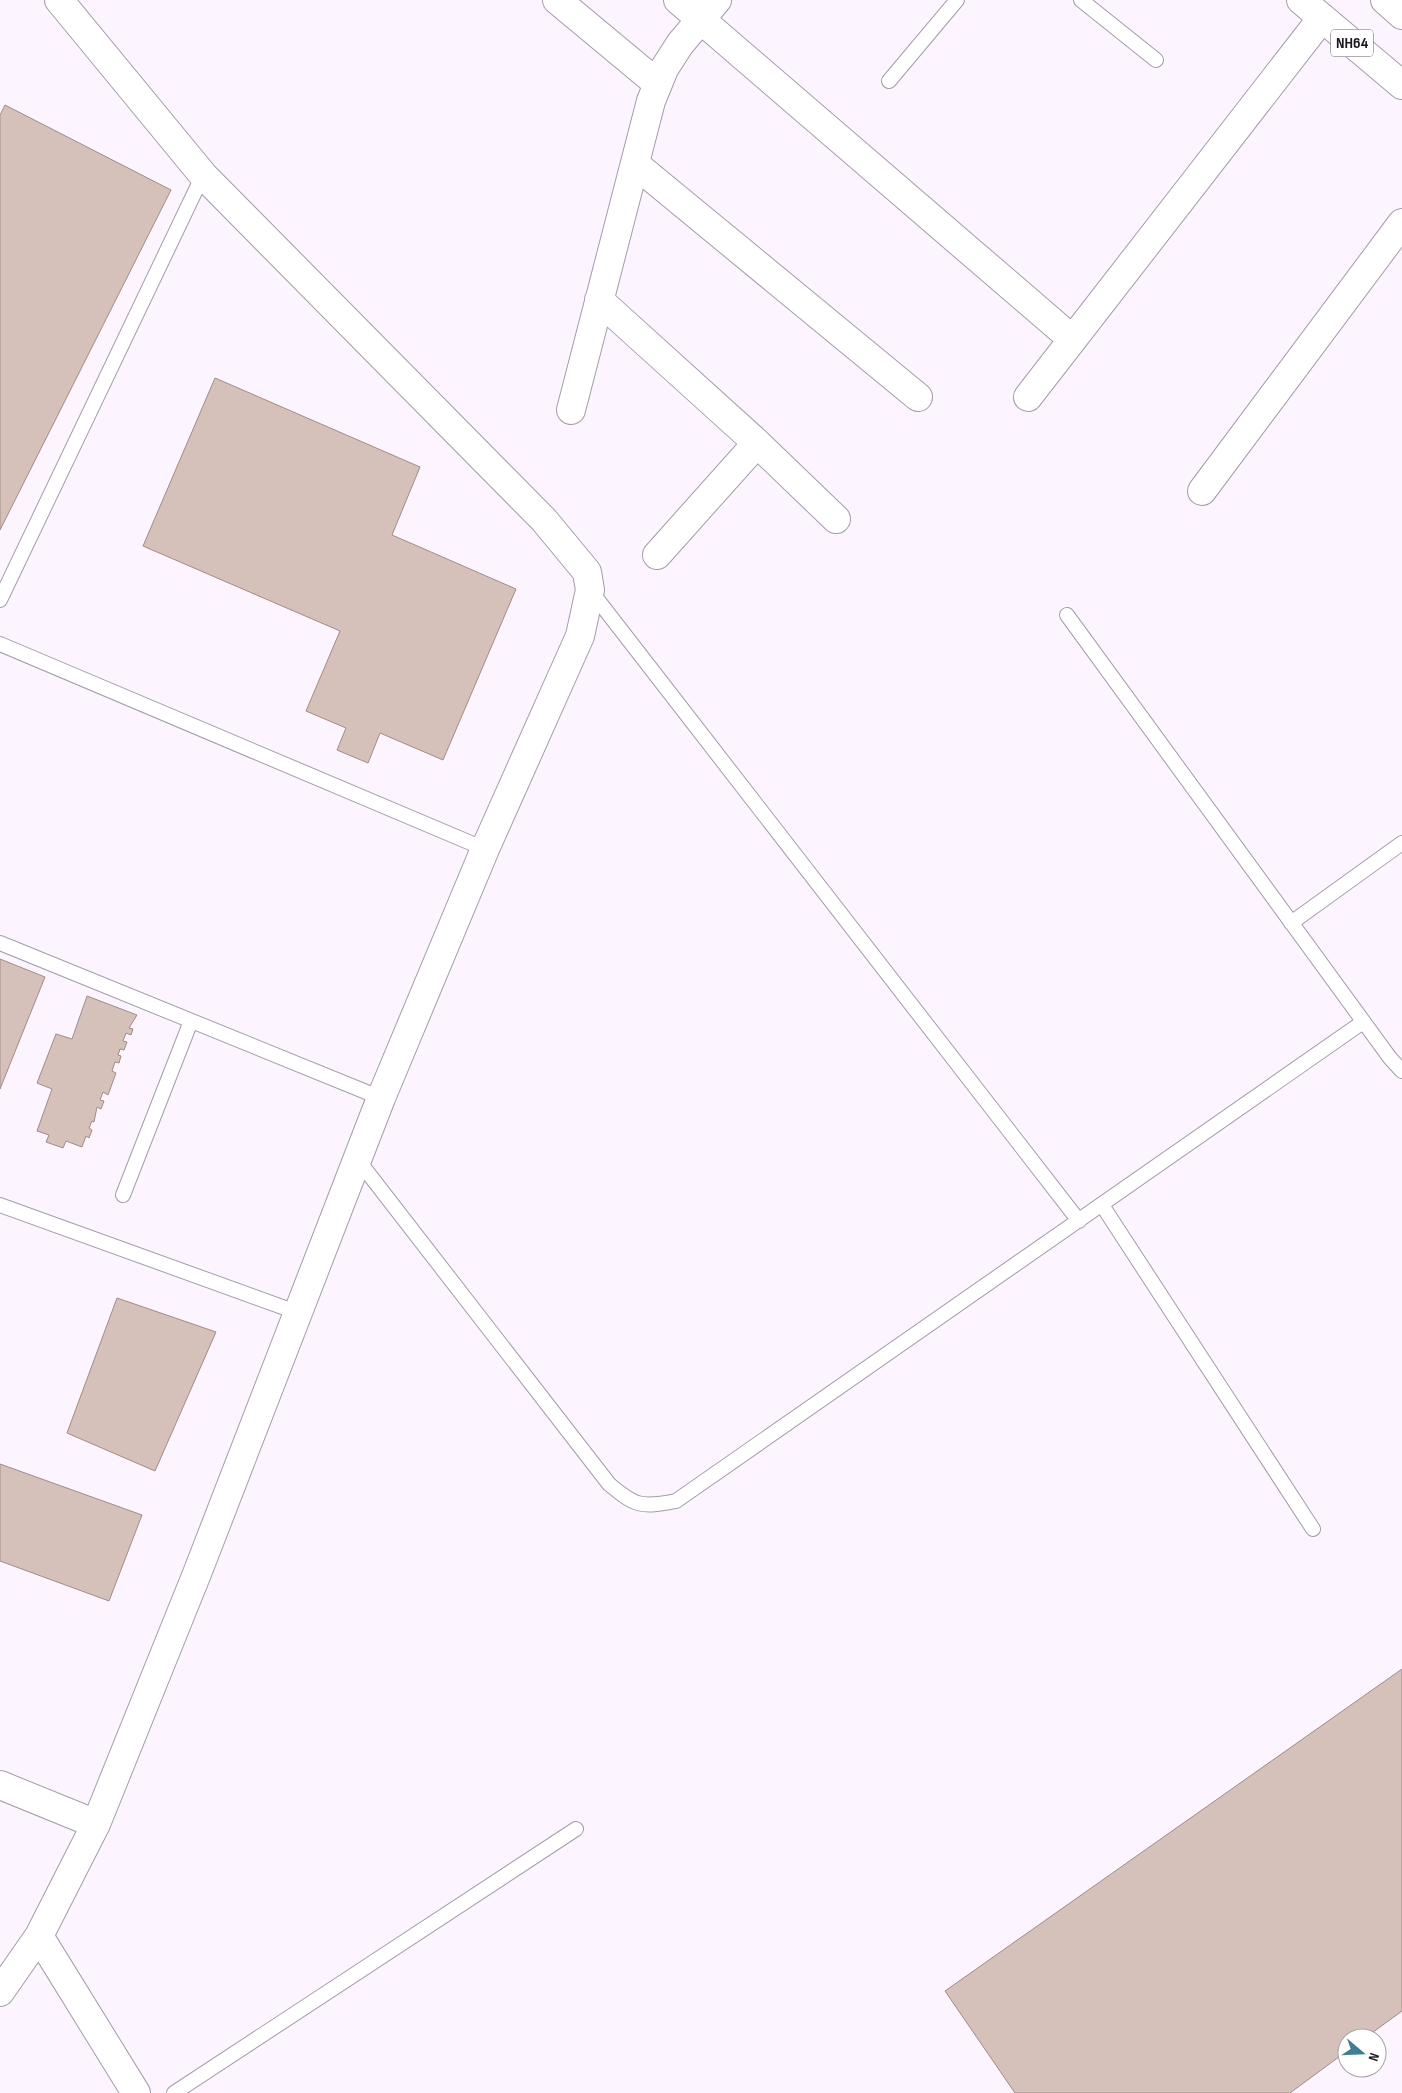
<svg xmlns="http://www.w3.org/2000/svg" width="1402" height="2093" viewBox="0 0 1402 2093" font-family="'Sofia Sans Condensed',sans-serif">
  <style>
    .building { fill: #d6c0ba; stroke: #a08c86 }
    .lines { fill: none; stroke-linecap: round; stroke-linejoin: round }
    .service-casing { stroke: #a69baa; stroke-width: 16 }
    .minor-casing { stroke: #a69baa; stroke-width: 30 }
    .trunk-casing { stroke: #a69baa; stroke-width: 30 }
    .service { stroke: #fff; stroke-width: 14 }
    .minor { stroke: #fff; stroke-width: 28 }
    .trunk { stroke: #fff; stroke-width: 28 }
    .labels { text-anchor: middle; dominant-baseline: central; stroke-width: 4; stroke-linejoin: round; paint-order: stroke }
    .shield { fill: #fff; stroke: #605d62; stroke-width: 1 }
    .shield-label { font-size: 16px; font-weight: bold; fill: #1c181e }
  </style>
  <rect width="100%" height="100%" fill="#fcf4ff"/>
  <!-- building -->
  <path class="building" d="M5,105L171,190L0,530V115Z
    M215,378L420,467L392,535L516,589L443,760L380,733L368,763L337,750L346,728L306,711L340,631L143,546Z
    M0,959L45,977L0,1089Z
    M87,996L137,1015L129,1028L133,1029L131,1035L126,1033L123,1041L127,1042L124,1050L120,1049L118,1055L121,1056L119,1063L115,1062L112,1071L116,1073L108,1095L103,1092L100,1100L104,1101L101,1109L97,1107L94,1122L92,1121L89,1128L92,1130L89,1138L86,1136L82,1147L66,1141L63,1148L46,1142L49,1135L37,1131L52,1089L37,1083L56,1034L72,1039Z
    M117,1298L216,1332L155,1471L67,1433Z
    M0,1464L142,1515L109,1601L0,1561Z
    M1402,1669V2011L1365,2038H1347V2051L1290,2093H1015L945,1991Z"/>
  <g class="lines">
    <!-- service casing -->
    <g class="service-casing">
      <path id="service" d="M1081,0L1156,60
        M889,81L957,0
        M590,590L1079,1221
        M0,600L203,175
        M1067,615L1390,1058L1402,1071
        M0,644L485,849
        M1291,923L1402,843
        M0,943L381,1098
        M358,1160L609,1484C635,1506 641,1508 676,1501L1363,1022
        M123,1195L191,1021
        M0,1205L299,1313
        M1102,1205L1313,1529
        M174,2093L576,1829"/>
    </g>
    <!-- minor casing -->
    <g class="minor-casing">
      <path id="minor" d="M557,0L658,84
        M678,0L1072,339
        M635,164L918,397
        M599,300L757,443L836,519
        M1028,397L1322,18
        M571,410L651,101L664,69L680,44L717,0
        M1202,491L1402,223
        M657,555L757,443
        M0,1785L96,1824
        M39,1936L136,2093
        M0,1992L39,1936L96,1824L198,1571L381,1098L485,849L580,636L590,590L587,572L544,520L203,175L59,0"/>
    </g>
    <!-- trunk casing -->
    <g class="trunk-casing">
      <path id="trunk" d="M1301,0L1402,85
        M1385,0L1402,15"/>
    </g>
    <!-- service -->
    <use href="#service" class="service"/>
    <!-- minor -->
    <use href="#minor" class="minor"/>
    <!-- trunk -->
    <use href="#trunk" class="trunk"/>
  </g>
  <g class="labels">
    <!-- shield labels -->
    <rect class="shield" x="1331" y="29.5" width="42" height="27" rx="4"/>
    <g class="shield-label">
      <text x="1352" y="43">NH64</text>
    </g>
  </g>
  <!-- north arrow -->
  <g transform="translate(1362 2053) rotate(109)"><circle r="24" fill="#ffffff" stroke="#a4a3a5"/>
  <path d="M0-4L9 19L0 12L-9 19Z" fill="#407e94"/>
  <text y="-8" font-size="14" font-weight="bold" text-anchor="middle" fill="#1c181e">N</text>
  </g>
</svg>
